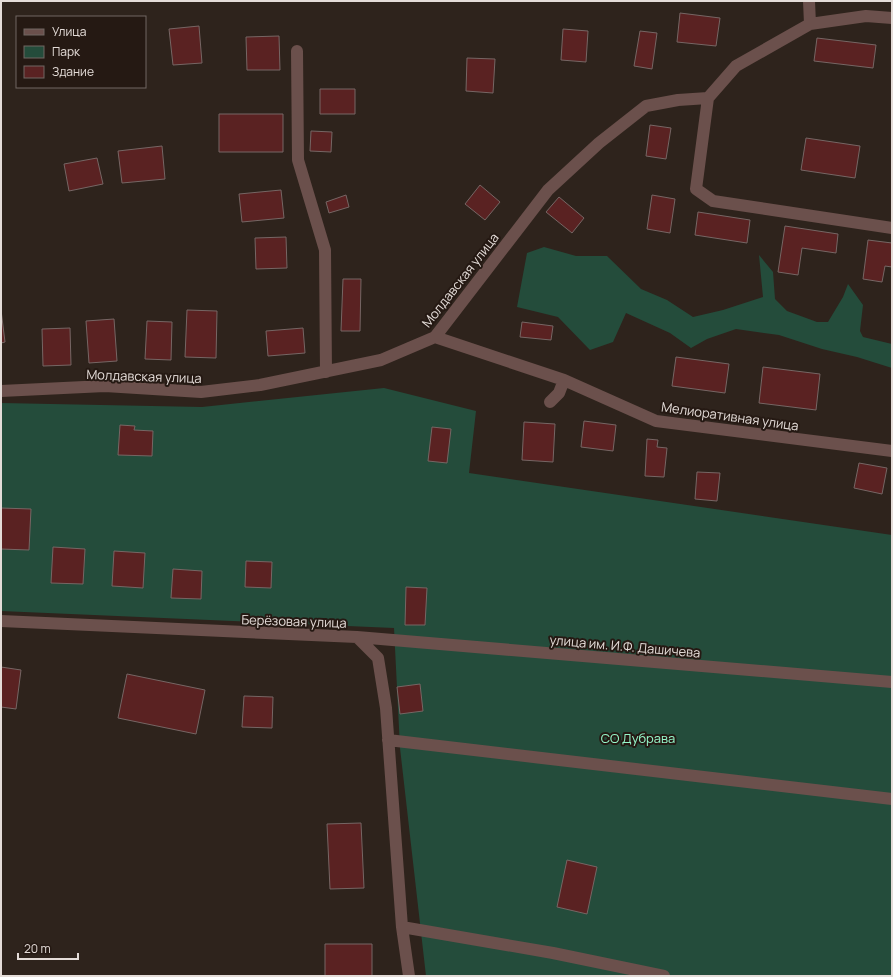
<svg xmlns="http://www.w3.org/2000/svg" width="893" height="977" viewBox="0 0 893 977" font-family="Manrope,sans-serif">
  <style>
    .green { fill: #244c3b }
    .building { fill: #5a2222; stroke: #766664 }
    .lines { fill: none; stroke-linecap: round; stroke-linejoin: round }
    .minor { stroke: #6b504c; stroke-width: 12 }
    .labels { text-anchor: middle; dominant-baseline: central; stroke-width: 4; stroke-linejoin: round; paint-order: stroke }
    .street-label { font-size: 13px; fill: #e4dcd8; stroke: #251913 }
    .park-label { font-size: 13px; fill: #97f9cc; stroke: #251913 }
  </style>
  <rect width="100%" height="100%" fill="#2e231c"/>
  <!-- green -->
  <path class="green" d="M544,247L576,256H607L641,289L667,300L693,317L723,310L763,297L759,255L773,272L775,299L787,311L817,322H828L843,297L848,284L863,305L860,331L863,337L892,344V368L857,357L822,349L779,335L736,329L707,339L691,348L670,333L626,313L613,342L590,350L558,317L517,307L527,253Z
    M384,388L476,411L469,473L892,535V976H426L400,748L394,628L1,611V403L202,407Z"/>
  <!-- building -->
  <path class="building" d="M680,13L720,18L716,46L677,42Z
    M199,26L202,63L173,65L169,29Z
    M563,29L588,31L586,62L561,60Z
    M640,31L657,33L652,69L634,66Z
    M279,36L280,70H247L246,37Z
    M817,38L876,45L873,68L814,61Z
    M467,58L495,59L493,93L466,91Z
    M320,89H355V114H320Z
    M219,114H283V152H219Z
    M650,125L671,128L666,159L646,156Z
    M311,131L332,132L331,152L310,151Z
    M806,138L860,146L855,178L801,170Z
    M162,146L165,179L122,183L118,151Z
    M97,158L103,184L69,191L64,164Z
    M480,185L500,202L485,220L465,204Z
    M281,190L284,218L242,222L239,194Z
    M346,195L349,207L329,213L326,202Z
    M652,195L675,199L670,233L647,229Z
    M559,197L584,218L572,233L546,212Z
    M698,212L750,220L747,243L695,235Z
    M785,226L838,234L836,253L802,248L798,275L778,272Z
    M286,237L287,268L256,269L255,238Z
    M868,240L892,243V267L885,266L882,282L863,279Z
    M343,279H361L360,331H341Z
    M1,310L5,342L1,343Z
    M187,310L217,311L216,358L185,357Z
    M114,319L117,361L89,363L86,321Z
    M147,321L172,322L171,360L145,359Z
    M522,322L553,326L551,340L520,337Z
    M70,328L71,365L43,366L42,329Z
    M303,328L305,353L268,356L266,331Z
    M676,357L729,364L725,393L672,386Z
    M763,367L820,374L816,410L759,403Z
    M584,421L616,425L613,451L581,447Z
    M524,422L555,424L553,462L522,460Z
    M120,425L135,426L134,430L153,431L152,456L118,455Z
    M432,427L451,429L447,463L428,461Z
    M647,439L658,440L657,447L667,448L664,477L645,476Z
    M859,463L887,468L882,494L854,488Z
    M697,472L720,473L717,501L695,499Z
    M1,508L31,509L29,550L1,549Z
    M53,547L85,549L83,584L51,583Z
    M114,551L145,553L143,588L112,586Z
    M246,561L272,562L271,588L245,587Z
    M173,569L202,571L201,599L171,598Z
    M406,587L427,588L425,625H405Z
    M1,667L21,670L16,709L1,707Z
    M127,674L205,690L196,734L118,718Z
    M420,684L423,711L400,714L397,687Z
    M244,696L273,697L272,728L242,727Z
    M361,823L364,888L330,889L327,824Z
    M567,860L597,867L587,914L557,907Z
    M325,944H372V976H325Z"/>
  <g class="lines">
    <!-- minor -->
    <path class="minor" d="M809,1L810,24
      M297,51L298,160L325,250L326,372
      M708,98L696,189L713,201L892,228
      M435,337L564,380L656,421L892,451
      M1,391L105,386L201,392L260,385L381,360L435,337L548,190L599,143L646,106L678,100L708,98L736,66L810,24L866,16L892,18
      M550,402L559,393L564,380
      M1,621L357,637L892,682
      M357,637L378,658L386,708L402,927L409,976
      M388,740L892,799
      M402,927L553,953L664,976"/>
  </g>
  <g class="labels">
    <!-- street labels -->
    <g class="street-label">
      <text transform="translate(460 280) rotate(-52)">Молдавская улица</text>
      <text transform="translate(144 376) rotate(2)">Молдавская улица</text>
      <text transform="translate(730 416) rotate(8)">Мелиоративная улица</text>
      <text transform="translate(294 621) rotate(2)">Берёзовая улица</text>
      <text transform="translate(625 646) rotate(5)">улица им. И.Ф. Дашичева</text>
    </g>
    <!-- park labels -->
    <g class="park-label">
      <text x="638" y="738">СО Дубрава</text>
    </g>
  </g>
  <!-- border -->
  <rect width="893" height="977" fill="none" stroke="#e4dcd8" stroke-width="4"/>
  <!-- legend -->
  <rect x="16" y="16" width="130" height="72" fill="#251913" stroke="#716762"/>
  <rect x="24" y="29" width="20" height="6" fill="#6b504c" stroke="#716762"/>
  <text x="52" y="36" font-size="12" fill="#e4dcd8">Улица</text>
  <rect x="24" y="46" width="20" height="12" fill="#244c3b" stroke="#716762"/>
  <text x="52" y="56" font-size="12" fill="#e4dcd8">Парк</text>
  <rect x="24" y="66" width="20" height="12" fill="#5a2222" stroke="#716762"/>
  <text x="52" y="76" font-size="12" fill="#e4dcd8">Здание</text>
  <!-- scale -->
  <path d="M18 953v6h60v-6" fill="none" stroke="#e4dcd8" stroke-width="2"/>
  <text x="24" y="953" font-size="12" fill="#e4dcd8" stroke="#251913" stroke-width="3" paint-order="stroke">20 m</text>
</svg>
